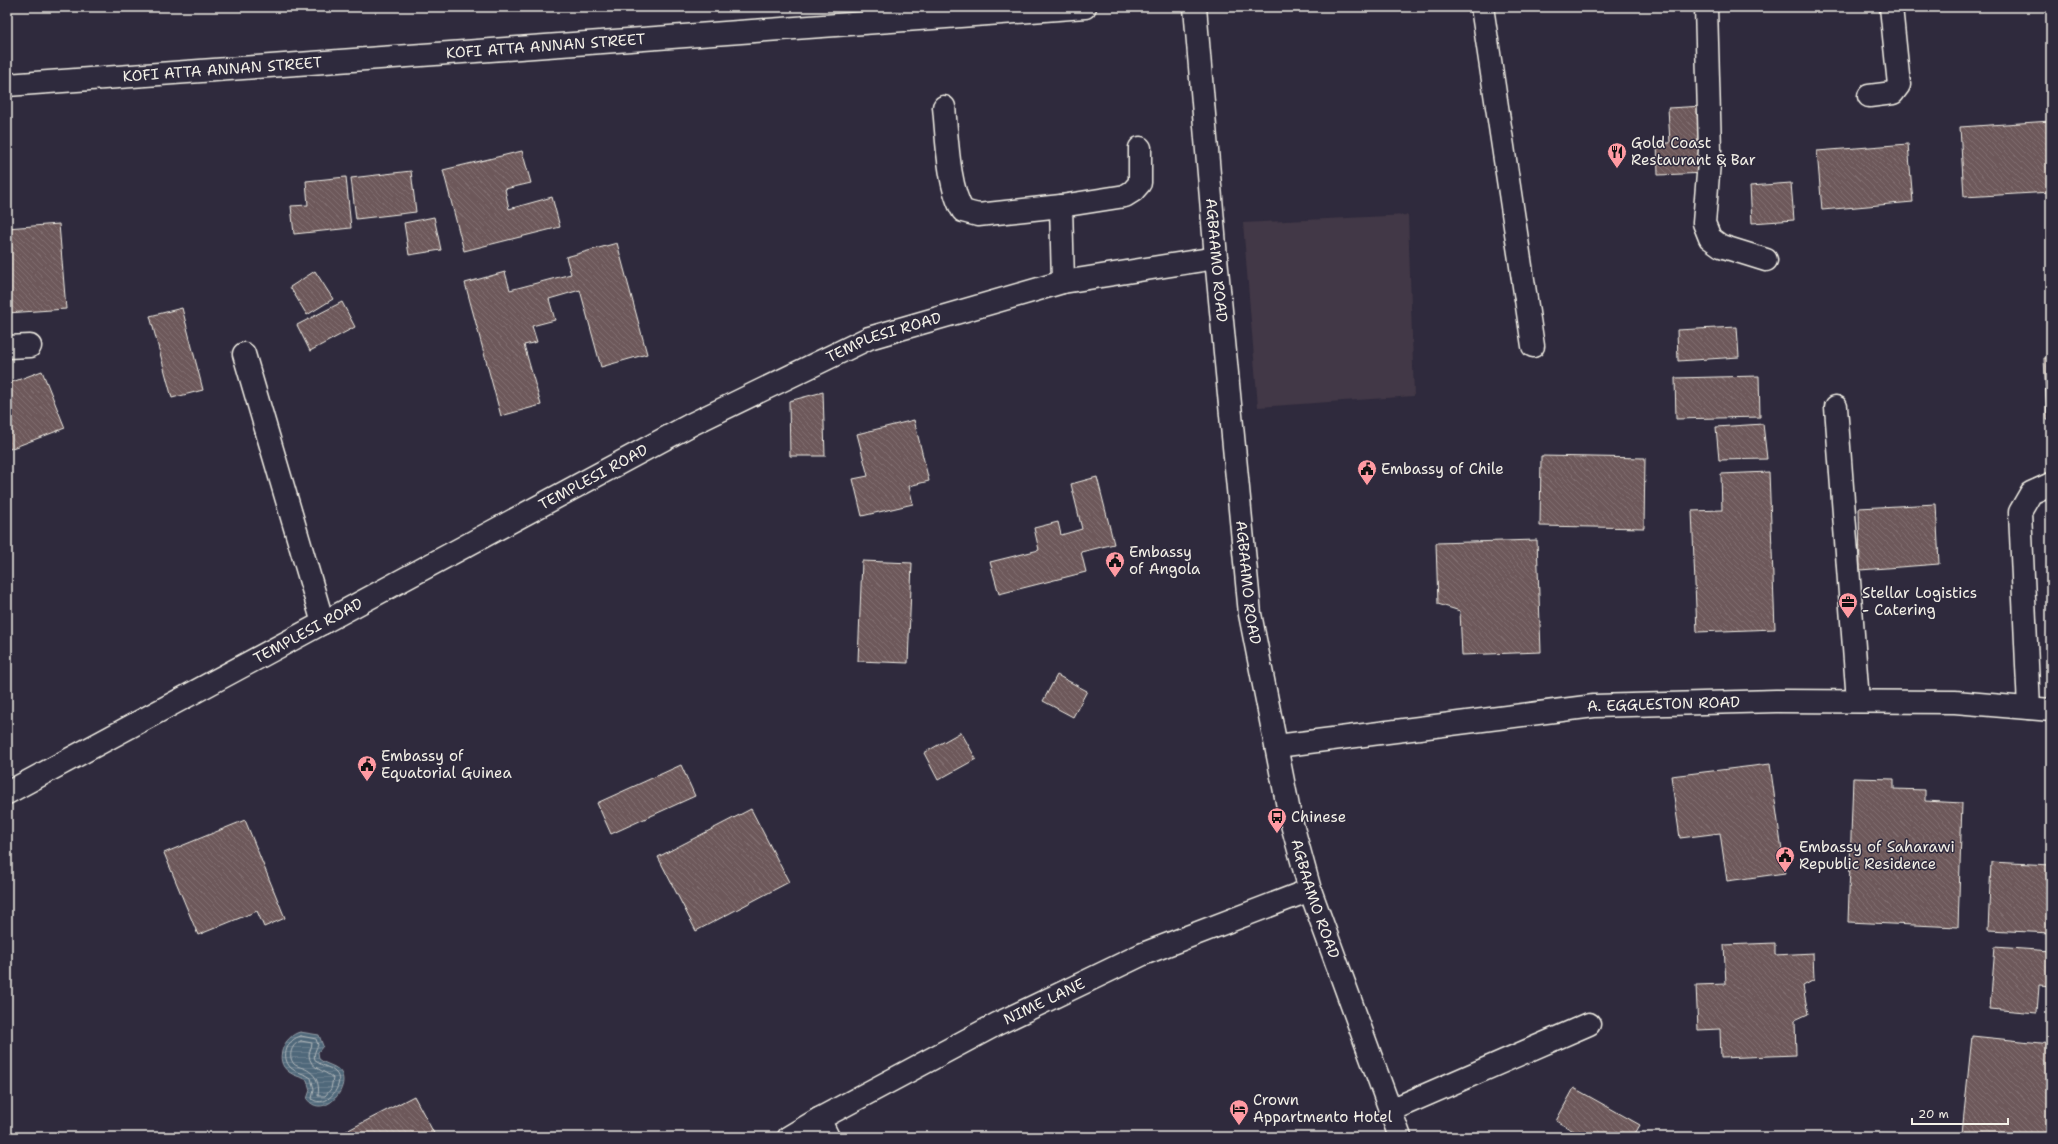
<svg xmlns="http://www.w3.org/2000/svg" width="2058" height="1144" viewBox="0 0 2058 1144" font-family="'Shantell Sans',sans-serif">
  <style>
    .built { fill: #423846 }
    .water { fill: url(#water-rules); stroke: #929ea6 }
    .lines { fill: none; stroke-linecap: round; stroke-linejoin: round }
    .shore { stroke: #b2babc; stroke-width: 1 }
    .building { fill: url(#building-back-hatch); stroke: #f4f1e8 }
    .minor-casing { stroke: #f4f1e8; stroke-width: 25 }
    .minor { stroke: #2f2a3d; stroke-width: 22 }
    .labels { text-anchor: middle; dominant-baseline: central; stroke-width: 3; stroke-linejoin: round; paint-order: stroke }
    .street-label { font-size: 15px; fill: #f4f1e8; stroke: #2f2a3d }
    .poi-label { font-size: 15px; fill: #f4f1e8; stroke: #2f2a3d; text-anchor: start }
  </style>
  <defs>
    <pattern id="water-rules" width="6" height="5" patternUnits="userSpaceOnUse"><rect width="6" height="5" fill="#50677a"/><path d="M0 2.5h6" fill="none" stroke="#6a7d8d"/></pattern>
    <pattern id="building-back-hatch" width="6" height="6" patternUnits="userSpaceOnUse"><rect width="6" height="6" fill="#6d585a"/><path d="M-1 5l2 2M0 0l6 6M5-1l2 2" fill="none" stroke="#827072"/></pattern>
  </defs>
  <rect width="100%" height="100%" fill="#2f2a3d"/>
  <filter id="ink" filterUnits="userSpaceOnUse"><feTurbulence type="fractalNoise" baseFrequency=".025" numOctaves="2"/><feDisplacementMap in="SourceGraphic" scale="8" xChannelSelector="R" yChannelSelector="G"/><feConvolveMatrix kernelMatrix="1 2 1 2 8 2 1 2 1" color-interpolation-filters="sRGB"/></filter>
  <g filter="url(#ink)">
    <!-- built -->
    <path class="built" d="M1408,215L1414,396L1258,407L1243,223Z"/>
    <!-- water -->
    <path class="water" d="M300,1032L319,1035L323,1046L318,1052L319,1059C324,1064 334,1065 339,1070C354,1086 323,1121 307,1099L310,1090L307,1080C302,1077 294,1076 289,1072C273,1061 284,1036 300,1032Z"/>
    <g class="lines">
      <!-- shore -->
      <path class="shore" d="M301,1036L316,1039L318,1045C306,1067 326,1062 336,1073C344,1082 333,1098 324,1101C319,1102 316,1102 312,1099L314,1089L311,1078C305,1073 296,1073 291,1068C280,1057 287,1039 301,1036Z
        M301,1041L312,1043C312,1047 309,1051 309,1055C310,1069 324,1070 333,1078L331,1089L325,1096H318C320,1083 316,1073 303,1068C300,1067 296,1066 294,1064C287,1056 292,1043 301,1041Z"/>
    </g>
    <!-- building -->
    <path class="building" d="M1704,106L1707,173L1658,175L1657,143H1670L1668,108Z
      M2051,121V192L1964,197L1960,127Z
      M1908,144L1913,202L1822,210L1817,151Z
      M522,151L531,183L505,189L509,209L552,197L560,227L464,251L443,170Z
      M411,171L416,212L356,219L351,178Z
      M346,177L351,228L294,234L291,206L308,205L306,181Z
      M1791,183L1794,220L1752,223L1750,186Z
      M434,217L441,250L409,255L404,223Z
      M59,224L66,309L7,313V228Z
      M617,243L647,354L601,367L580,290L549,299L555,320L532,326L537,342L524,345L541,405L501,416L465,283L505,272L510,290L571,274L566,257Z
      M315,271L333,299L307,315L290,287Z
      M342,302L355,327L310,351L297,325Z
      M182,308L203,390L172,398L150,316Z
      M1737,327L1739,357L1678,361L1677,330Z
      M2044,358H2051V419H2047Z
      M42,371L65,428L7,450V384Z
      M1759,376L1760,417L1676,419L1675,378Z
      M823,392L825,456H790L789,401Z
      M914,420L929,481L909,486L913,504L862,516L853,479L868,476L857,434Z
      M1763,424L1767,459L1719,460L1716,427Z
      M1541,456L1645,458L1644,528L1540,526Z
      M1769,472L1775,629L1697,632L1692,511L1722,510L1721,474Z
      M1097,477L1114,544L1081,552L1086,572L999,594L990,562L1039,550L1034,528L1058,522L1061,535L1082,529L1071,484Z
      M1936,504L1939,564L1860,570L1859,508Z
      M1537,540L1541,652L1462,655L1460,611L1438,604L1436,543Z
      M862,561L912,563L908,663L858,661Z
      M1057,675L1087,691L1073,717L1043,701Z
      M961,732L976,759L938,780L924,753Z
      M1770,764L1785,873L1727,881L1720,833L1680,838L1671,776Z
      M681,765L695,796L611,834L597,803Z
      M1853,778L1894,779V789L1925,790V801L1962,803L1958,927L1848,922Z
      M751,809L789,882L696,931L658,857Z
      M245,820L285,918L264,927L257,911L198,935L164,853Z
      M1991,862L2051,865V933L1988,930Z
      M1775,943V955L1813,953L1814,980L1803,986L1808,1014L1795,1020L1796,1055L1721,1058L1720,1029L1698,1030L1696,985L1726,984L1724,945Z
      M1995,947L2051,951V986L2039,985L2037,1013L1990,1009Z
      M1972,1036L2051,1044L2050,1137H2004L1962,1133Z
      M1574,1088L1640,1125L1633,1137H1584L1556,1121Z
      M414,1096L436,1137H335Z"/>
    <g class="lines">
      <!-- minor casing -->
      <g class="minor-casing">
        <g id="minor">
          <path id="s1" d="M1195,7L1216,258L1250,614L1290,817L1310,890L1400,1137"/>
          <path d="M1482,7L1533,346"/>
          <path d="M1706,7L1710,150L1704,223L1710,238L1721,246L1766,260"/>
          <path id="s2" d="M7,85L1085,7"/>
          <path d="M1869,96L1893,93L1899,85L1891,7"/>
          <path d="M944,107C947,135 948,188 963,211L978,215L1061,206"/>
          <path d="M1063,282L1061,206L1125,196L1133,191L1140,183V148"/>
          <path d="M7,347L30,346"/>
          <path d="M244,354L323,623"/>
          <path d="M1836,407L1858,701"/>
          <path d="M2029,708L2020,512L2031,493L2051,484"/>
          <path id="s3" d="M1277,746L1594,706L1776,701L1955,702L2051,710"/>
          <path id="s4" d="M7,793L692,424L869,338L1063,282L1216,258"/>
          <path d="M1391,1110L1589,1024"/>
          <path d="M819,1119L828,1137"/>
          <path id="s5" d="M789,1137L819,1119L997,1024L1085,982L1143,954L1310,890"/>
        </g>
      </g>
      <!-- minor -->
      <use href="#minor" class="minor"/>
    </g>
  </g>
  <!-- icons -->
  <defs>
    <g id="restaurant-pin" transform="scale(1)"><path d="M0 17L-7.5 6A9.5 9.5 0 1 1 7.5 6Z" fill="#ff9aa2" stroke="#2f2a3d"/><path d="M-5-6h1v4h1v-4h1v4h1v-4h1v5L-1.5 .5V6h-2V.5L-5-1ZM5-6V6H3V1.5H1.5Q1.5-4 5-6Z" fill="#111"/></g>
    <g id="civic-pin" transform="scale(1)"><path d="M0 17L-7.5 6A9.5 9.5 0 1 1 7.5 6Z" fill="#ff9aa2" stroke="#2f2a3d"/><path d="M-.6-6.5H3V-4.5H.6V-3L4-1V1h2V6H-6V1h2V-1L-.6-3ZM-1.2 2.5V6h2.4V2.5Z" fill="#111"/></g>
    <g id="office-pin" transform="scale(1)"><path d="M0 17L-7.5 6A9.5 9.5 0 1 1 7.5 6Z" fill="#ff9aa2" stroke="#2f2a3d"/><path d="M-6-3h4V-5.5h4V-3h4V5H-6ZM-1-4.5V-3h2v-1.5ZM-6 0V1H6V0Z" fill="#111"/></g>
    <g id="bus-pin" transform="scale(1)"><path d="M0 17L-7.5 6A9.5 9.5 0 1 1 7.5 6Z" fill="#ff9aa2" stroke="#2f2a3d"/><path d="M-5-6H5V4H4V6H2V4H-2V6H-4V4H-5ZM-3.5-4V0h7V-4ZM-3.5 1.2v1.5H-2V1.2ZM2 1.2v1.5H3.5V1.2Z" fill="#111"/></g>
    <g id="hotel-pin" transform="scale(1)"><path d="M0 17L-7.5 6A9.5 9.5 0 1 1 7.5 6Z" fill="#ff9aa2" stroke="#2f2a3d"/><path d="M-6-4.5h1.5V1H6V5H4.5V3h-9V5H-6ZM-4 0a1.8 1.8 0 1 1 3.6 0ZM.5 0V-2.5h3Q6-2.5 6 0Z" fill="#111"/></g>
  </defs>
  <g fill-rule="evenodd">
    <use href="#restaurant-pin" x="1617" y="152"/>
    <use href="#civic-pin" x="1367" y="469"/>
    <use href="#civic-pin" x="1115" y="561"/>
    <use href="#office-pin" x="1848" y="602"/>
    <use href="#civic-pin" x="367" y="765"/>
    <use href="#bus-pin" x="1277" y="817"/>
    <use href="#civic-pin" x="1785" y="856"/>
    <use href="#hotel-pin" x="1239" y="1109"/>
  </g>
  <g class="labels">
    <!-- street labels -->
    <g class="street-label">
      <text stroke="none"><textPath href="#s2" startOffset="540">KOFI ATTA ANNAN STREET</textPath></text>
      <text stroke="none"><textPath href="#s2" startOffset="216">KOFI ATTA ANNAN STREET</textPath></text>
      <text stroke="none"><textPath href="#s1" startOffset="254">AGBAAMO ROAD</textPath></text>
      <text stroke="none"><textPath href="#s4" startOffset="989">TEMPLESI ROAD</textPath></text>
      <text stroke="none"><textPath href="#s4" startOffset="666">TEMPLESI ROAD</textPath></text>
      <text stroke="none"><textPath href="#s1" startOffset="578">AGBAAMO ROAD</textPath></text>
      <text stroke="none"><textPath href="#s4" startOffset="342">TEMPLESI ROAD</textPath></text>
      <text stroke="none"><textPath href="#s3" startOffset="389">A. EGGLESTON ROAD</textPath></text>
      <text stroke="none"><textPath href="#s1" startOffset="902">AGBAAMO ROAD</textPath></text>
      <text stroke="none"><textPath href="#s5" startOffset="289">NIME LANE</textPath></text>
    </g>
    <!-- poi labels -->
    <g class="poi-label">
      <text x="1631" y="143">Gold Coast<tspan x="1631" dy="17">Restaurant &amp; Bar</tspan></text>
      <text x="1381" y="469">Embassy of Chile</text>
      <text x="1129" y="552">Embassy<tspan x="1129" dy="17">of Angola</tspan></text>
      <text x="1862" y="593">Stellar Logistics<tspan x="1862" dy="17">- Catering</tspan></text>
      <text x="381" y="756">Embassy of<tspan x="381" dy="17">Equatorial Guinea</tspan></text>
      <text x="1291" y="817">Chinese</text>
      <text x="1799" y="847">Embassy of Saharawi<tspan x="1799" dy="17">Republic Residence</tspan></text>
      <text x="1253" y="1100">Crown<tspan x="1253" dy="17">Appartmento Hotel</tspan></text>
    </g>
  </g>
  <!-- margin -->
  <rect width="2058" height="1144" fill="none" stroke="#2f2a3d" stroke-width="24"/>
  <rect x="12" y="12" width="2034" height="1120" fill="none" stroke="#f4f1e8" stroke-width="1.5" filter="url(#ink)"/>
  <!-- scale -->
  <path d="M1912 1118v6h96v-6" fill="none" stroke="#f4f1e8" stroke-width="2"/>
  <text x="1918" y="1118" font-size="12" fill="#f4f1e8" stroke="#2f2a3d" stroke-width="3" paint-order="stroke">20 m</text>
</svg>
